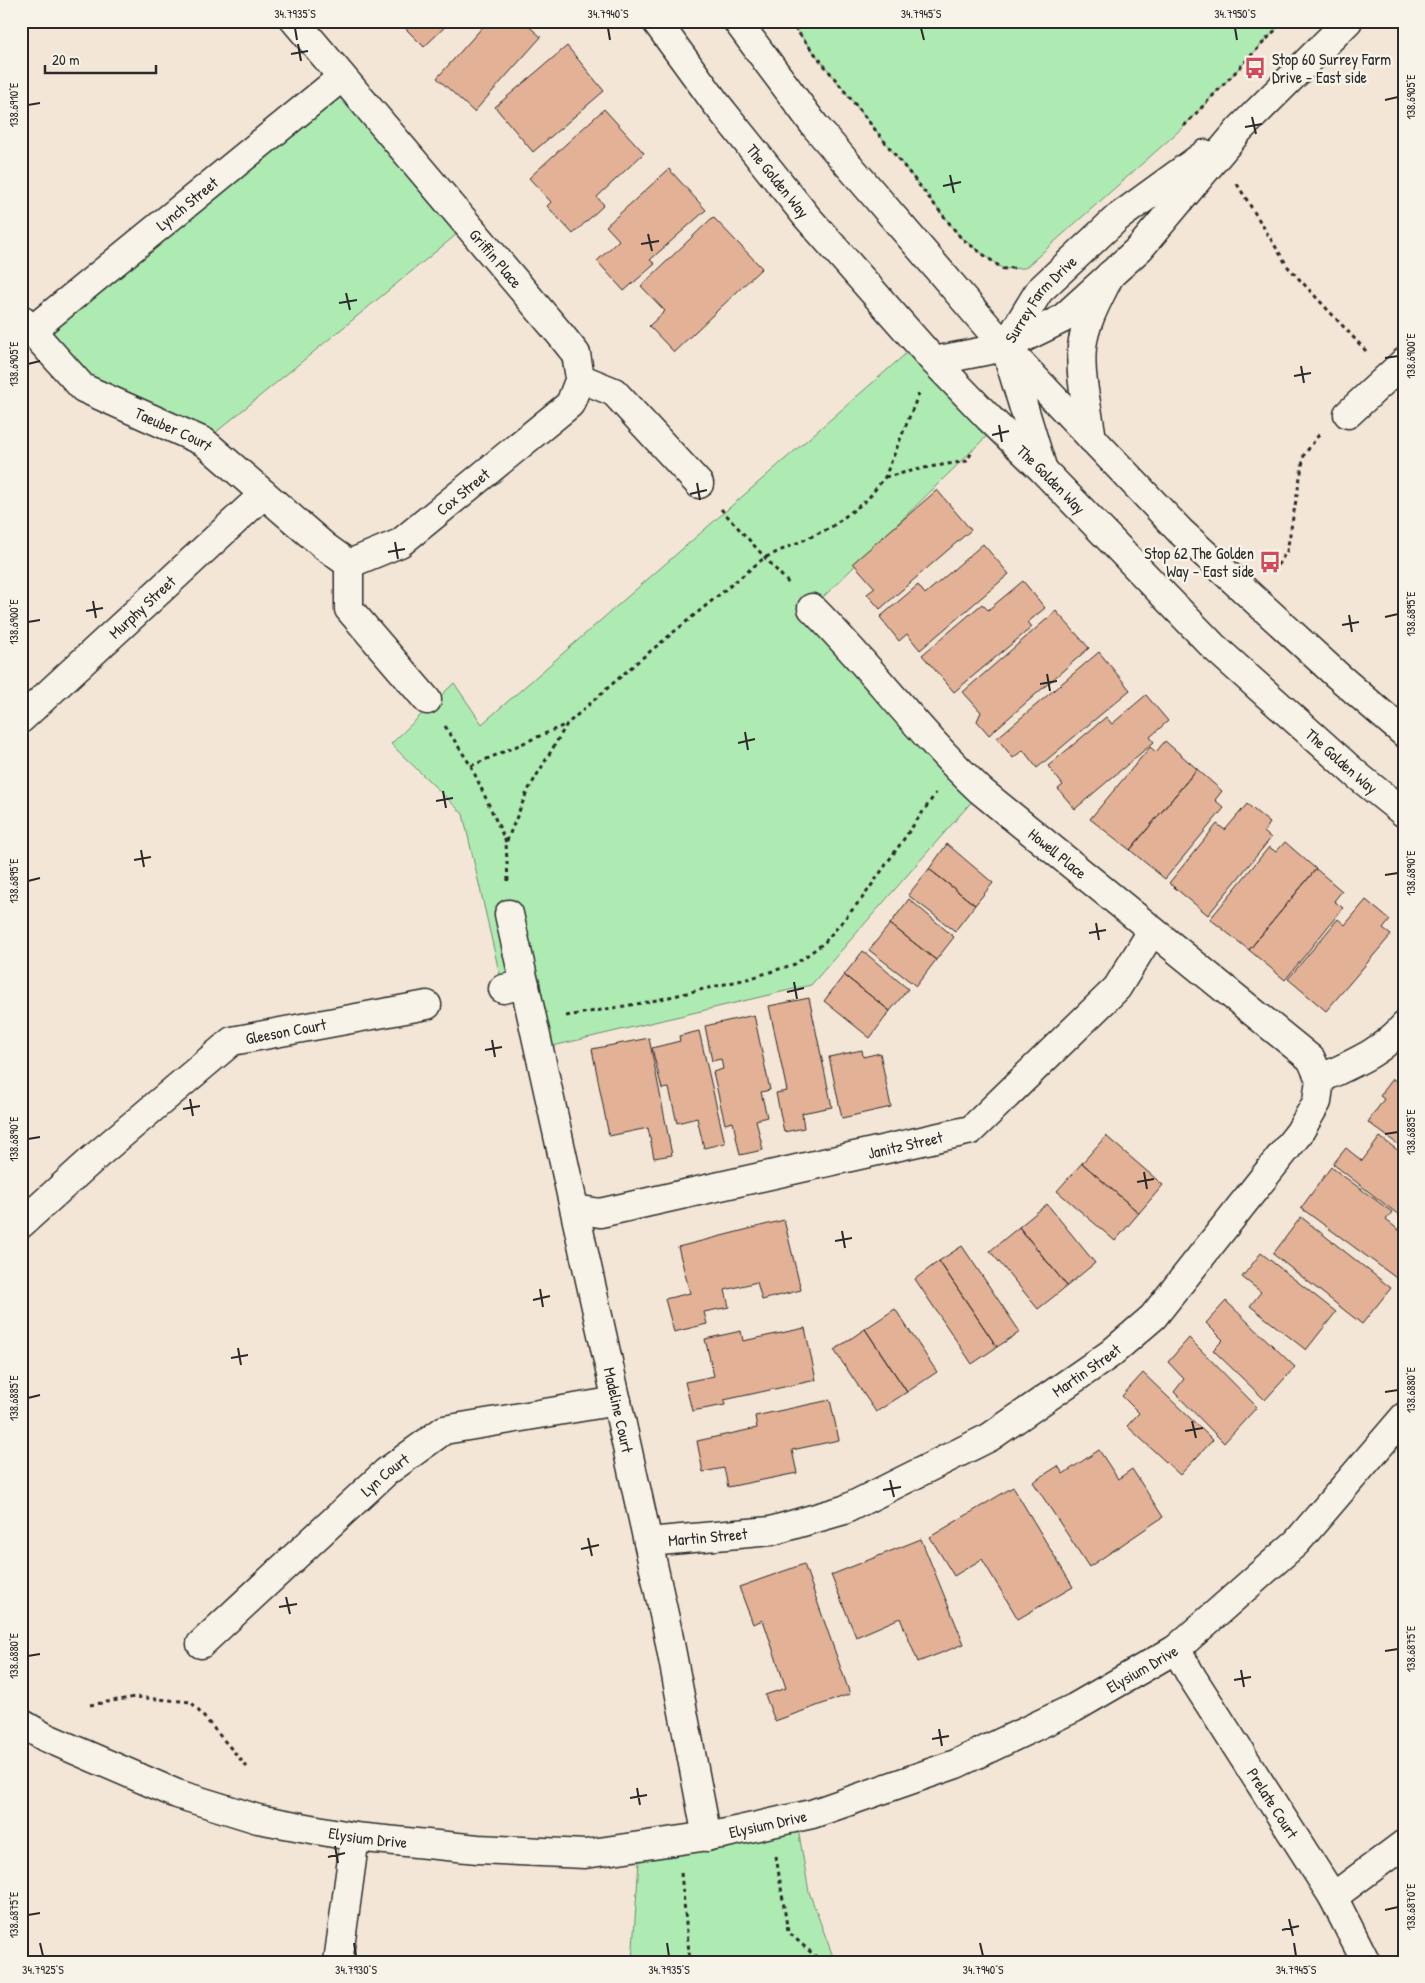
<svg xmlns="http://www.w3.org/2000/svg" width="1425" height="1983" viewBox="0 0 1425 1983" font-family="'Patrick Hand',sans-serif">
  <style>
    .green { fill: #aeebb2; stroke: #6c8b6e }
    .building { fill: #e3b195; stroke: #2b2b2b }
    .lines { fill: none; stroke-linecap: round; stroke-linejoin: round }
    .minor-casing { stroke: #2b2b2b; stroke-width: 31 }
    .major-casing { stroke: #2b2b2b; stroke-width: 31 }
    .path { stroke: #2b2b2b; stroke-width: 3; stroke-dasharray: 4 4; stroke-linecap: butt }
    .minor { stroke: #f7f3e8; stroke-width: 28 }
    .major { stroke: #f7f3e8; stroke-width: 28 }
    .ticks { fill: none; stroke: #2b2b2b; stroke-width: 2 }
    .labels { text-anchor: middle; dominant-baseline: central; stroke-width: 5; stroke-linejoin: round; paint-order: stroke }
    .poi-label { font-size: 16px; fill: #2b2b2b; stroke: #f7f3e8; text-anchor: start }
    .street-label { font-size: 16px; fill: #2b2b2b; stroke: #f7f3e8 }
    .neatline { fill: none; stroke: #2b2b2b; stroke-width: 2 }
    .ticks-label { font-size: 12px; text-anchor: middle; fill: #2b2b2b }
  </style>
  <rect width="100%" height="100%" fill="#f3e6d7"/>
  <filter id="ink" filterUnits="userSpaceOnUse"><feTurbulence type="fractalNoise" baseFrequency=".02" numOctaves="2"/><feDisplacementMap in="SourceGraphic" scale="10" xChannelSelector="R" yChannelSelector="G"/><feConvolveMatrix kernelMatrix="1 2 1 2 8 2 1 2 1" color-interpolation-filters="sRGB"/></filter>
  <g filter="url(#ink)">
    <!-- green -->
    <path class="green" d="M789,21H1284L1181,129L1025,268L1003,269L961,238Z
      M342,77L468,225L204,442L83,388L32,330Z
      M918,343L997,426L812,608L981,791L811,985L540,1049L525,984L503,989L463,814L391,744L454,683L482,724Z
      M796,1817L809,1892L835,1962H632L640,1847Z"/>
    <!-- building -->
    <path class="building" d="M408,21H451L424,47L403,26Z
      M488,21H523L541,37L474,112L437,78Z
      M567,46L604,91L533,152L495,107Z
      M604,109L644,153L597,197L604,205L573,234L547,206L551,202L529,178Z
      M669,169L706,210L650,260L655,264L624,291L597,261L619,240L606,226Z
      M713,217L762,268L674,352L649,326L665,311L641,286Z
      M937,490L971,530L880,609L867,594L875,588L853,563Z
      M983,544L1009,574L920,650L907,634L899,641L880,617L918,585L925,594Z
      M1023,581L1045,608L1028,622L1032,627L954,692L922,655L982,604L988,610Z
      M1056,611L1089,648L989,735L977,721L981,712L963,692Z
      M1099,652L1130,690L1037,768L1023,750L1013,758L997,738Z
      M1146,695L1168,721L1150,737L1154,742L1075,809L1058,789L1063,785L1048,766L1106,717L1112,724Z
      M1165,741L1197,769L1130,850L1090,819L1150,747L1156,752Z
      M1197,769L1222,791L1215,800L1224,808L1165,879L1130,850Z
      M1247,804L1270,823L1264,832L1271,838L1208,915L1169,883L1217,824L1225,830Z
      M1285,842L1316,869L1249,950L1210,919L1269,847L1276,852Z
      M947,844L993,883L975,905L929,869Z
      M929,869L975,905L955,931L908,895Z
      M1316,869L1342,891L1334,901L1343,908L1285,980L1249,950Z
      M909,899L954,937L936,960L890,924Z
      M1366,900L1390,920L1383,929L1391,935L1326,1011L1288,979L1338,919L1345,925Z
      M890,924L936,960L916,986L869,950Z
      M863,951L908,989L890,1011L844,975Z
      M844,975L890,1011L870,1038L824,1001Z
      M809,998L832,1107L802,1113L804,1128L784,1132L776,1093L787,1091L769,1006Z
      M754,1015L770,1090L761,1092L767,1117L756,1120L763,1150L740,1155L733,1122L725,1124L713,1072L723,1069L721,1059L712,1061L705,1026Z
      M699,1031L725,1143L704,1148L697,1118L677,1123L669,1088L662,1089L652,1048L680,1041L679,1036Z
      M649,1038L672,1155L654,1158L648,1128L609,1136L592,1049Z
      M862,1050L863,1057L880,1053L891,1107L842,1118L829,1057Z
      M1393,1079L1404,1086V1149L1368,1122L1384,1099L1380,1096Z
      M1106,1136L1163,1185L1139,1213L1082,1163Z
      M1380,1137L1404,1155V1219L1333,1164L1346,1148L1362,1161Z
      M1082,1163L1139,1213L1115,1241L1057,1191Z
      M1331,1167L1392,1212L1386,1220L1404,1234V1274L1399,1280L1301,1208Z
      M1047,1204L1095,1263L1067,1286L1019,1227Z
      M1301,1217L1391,1288L1362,1324L1273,1254Z
      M784,1220L801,1290L762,1300L757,1282L725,1290L729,1307L704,1312L707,1324L674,1332L665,1299L690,1293L678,1247Z
      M1019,1227L1067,1286L1038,1309L990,1251Z
      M962,1246L1020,1332L997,1347L939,1261Z
      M1261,1253L1336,1312L1306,1350L1250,1306L1261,1292L1242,1277Z
      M939,1261L997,1347L972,1364L915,1279Z
      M1226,1301L1295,1367L1265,1400L1213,1350L1223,1340L1206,1323Z
      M895,1309L937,1372L907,1392L865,1329Z
      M805,1328L816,1380L724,1400L725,1405L692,1411L685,1382L714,1376L705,1339L741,1331L743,1341Z
      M865,1329L907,1392L876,1412L834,1350Z
      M1189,1338L1257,1407L1224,1443L1174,1392L1184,1379L1168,1362Z
      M1143,1373L1213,1440L1180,1475L1127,1426L1139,1413L1122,1396Z
      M830,1400L839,1440L792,1450L797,1473L728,1487L724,1468L703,1472L697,1441L757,1428L755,1416Z
      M1099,1450L1118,1479L1132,1469L1163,1517L1089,1567L1033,1482L1058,1466L1063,1474Z
      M1013,1487L1073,1587L1018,1619L982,1559L954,1576L930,1537Z
      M921,1539L964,1644L918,1662L900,1618L856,1637L831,1575Z
      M804,1564L850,1694L775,1721L765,1695L786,1688L763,1620L753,1624L739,1587Z"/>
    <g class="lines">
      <!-- minor casing -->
      <g class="minor-casing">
        <g id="minor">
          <path id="s1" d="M295,21L560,334L576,354L580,378"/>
          <path id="s2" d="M21,319L83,388L204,442L324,546L349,564L400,543L570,404L580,378"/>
          <path id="s3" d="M32,330L342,77"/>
          <path d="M1005,347L1062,319L1140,248L1239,130L1348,21"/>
          <path id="s4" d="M1005,347L1039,291L1117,218L1205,154"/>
          <path d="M580,378L614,392L699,484"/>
          <path d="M1348,414L1404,362"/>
          <path d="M349,564V609L427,700"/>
          <path id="s5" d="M812,608C871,667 920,734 981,791L1311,1059L1320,1079"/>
          <path id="s6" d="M21,719L264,494"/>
          <path id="s7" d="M509,914L667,1628L707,1837"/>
          <path d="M503,989L525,984"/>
          <path d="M1320,1079C1353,1063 1379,1054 1404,1026"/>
          <path id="s8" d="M575,1209L600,1213L971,1130L1117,988L1152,931"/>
          <path id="s9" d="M21,1224L95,1157L232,1041L427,1005"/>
          <path id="s10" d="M648,1542L771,1531L844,1510L990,1437L1110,1354L1153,1317L1299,1133L1317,1102L1320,1079"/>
          <path id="s11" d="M201,1644L386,1472L444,1430L617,1401"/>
          <path id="s12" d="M1176,1649L1192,1677L1333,1897L1366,1962"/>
          <path id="s13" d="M21,1723L45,1737L177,1794L258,1819L355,1837L478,1849L585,1854L722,1834L812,1814L956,1764L1074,1708L1176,1649L1297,1542L1404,1417"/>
          <path d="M1333,1897L1404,1844"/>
          <path d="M338,1962L355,1837"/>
        </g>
      </g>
      <!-- major casing -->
      <g class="major-casing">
        <g id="major">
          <path id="s14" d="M656,21L715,102L807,217L934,361L989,418L1042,469L1214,647L1358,776L1404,813"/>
          <path d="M737,21L815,126L1005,347L1180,531L1338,676L1404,733"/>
          <path d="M1007,353L1042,467"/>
          <path d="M934,361L1005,347"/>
          <path d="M1092,439C1088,409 1079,377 1082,347C1085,321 1099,298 1110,275"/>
        </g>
      </g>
      <!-- path -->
      <path class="path" d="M789,21L961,238L1003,269L1014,268
        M1184,126L1284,21
        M1237,184L1288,267L1367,352
        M885,477L929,467L967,461L973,450
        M721,509L791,586
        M1273,572L1287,551L1304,455L1321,432
        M445,726L471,766L506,842
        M471,766L567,724
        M508,881L506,843L527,792L567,724L636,663L764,558L830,528L867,500L885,477L919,393
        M566,1016L648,1002L751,978L795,964L824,943L864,896L936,793
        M90,1705L135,1697L191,1702L247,1767
        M776,1856L788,1932L822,1962
        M681,1873L690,1962"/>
      <!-- minor -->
      <use href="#minor" class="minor"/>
      <!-- major -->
      <use href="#major" class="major"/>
    </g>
  </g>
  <!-- ticks -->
  <path class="ticks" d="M295,28L297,40M608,28L610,40M921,28L924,40M1235,28L1237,40M298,44L301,61M291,54L308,51M1385,100L1398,97M28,105L40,103M1252,117L1256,134M1245,127L1262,124M950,175L954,193M943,186L961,182M648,234L652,251M641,244L659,241M346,293L350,310M339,303L357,300M1385,358L1398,356M28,364L40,361M1301,366L1304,383M1294,376L1311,373M999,425L1002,442M992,435L1009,431M697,483L700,500M690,494L707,490M395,542L398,559M388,552L405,549M93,601L96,618M86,611L103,608M1349,615L1352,632M1385,617L1398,614M28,622L40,620M1342,625L1359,622M1047,674L1050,691M1040,684L1057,681M745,732L748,750M738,743L755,739M443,791L446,808M436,801L453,798M141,850L144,867M134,860L151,857M1385,875L1398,873M28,881L40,878M1096,923L1099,940M1089,933L1106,930M794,982L797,999M787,992L804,988M492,1040L495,1057M485,1050L502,1047M190,1099L193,1116M183,1109L200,1106M1385,1134L1398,1132M28,1139L40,1137M1144,1172L1147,1189M1137,1182L1154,1179M842,1231L845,1248M835,1241L852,1238M540,1289L543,1307M533,1300L550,1296M238,1348L241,1365M231,1358L248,1355M1385,1392L1398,1390M28,1398L40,1395M1192,1421L1196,1438M1185,1431L1203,1428M890,1480L894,1497M883,1490L901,1487M588,1538L592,1556M581,1549L599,1545M286,1597L290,1614M279,1607L297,1604M1385,1651L1398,1649M28,1656L40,1654M1241,1670L1244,1687M1234,1680L1251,1677M939,1729L942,1746M932,1739L949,1736M637,1788L640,1805M630,1798L647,1795M335,1846L338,1863M328,1857L345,1853M1385,1910L1398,1907M28,1915L40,1913M1289,1919L1293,1936M1282,1930L1299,1926M40,1943L43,1956M354,1943L356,1956M667,1943L669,1956M980,1943L983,1956M1294,1943L1296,1956"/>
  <!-- icons -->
  <defs>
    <g id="bus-bare" transform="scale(1.725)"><path d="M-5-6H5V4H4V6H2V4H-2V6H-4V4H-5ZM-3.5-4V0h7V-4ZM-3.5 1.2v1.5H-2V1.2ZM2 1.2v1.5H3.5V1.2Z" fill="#d1495b" stroke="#f7f3e8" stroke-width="2.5" paint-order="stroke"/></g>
  </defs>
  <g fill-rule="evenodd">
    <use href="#bus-bare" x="1255" y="68"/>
    <use href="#bus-bare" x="1270" y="562"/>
  </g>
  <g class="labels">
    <!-- poi labels -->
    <g class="poi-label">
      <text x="1272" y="59">Stop 60 Surrey Farm<tspan x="1272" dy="18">Drive - East side</tspan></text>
      <text x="1254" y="553" text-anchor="end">Stop 62 The Golden<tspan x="1254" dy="18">Way - East side</tspan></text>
    </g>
    <!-- street labels -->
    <g class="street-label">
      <text stroke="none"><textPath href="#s14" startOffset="201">The Golden Way</textPath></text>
      <text stroke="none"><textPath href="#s3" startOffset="200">Lynch Street</textPath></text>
      <text stroke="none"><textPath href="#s1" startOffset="311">Griffin Place</textPath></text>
      <text stroke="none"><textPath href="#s4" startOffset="60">Surrey Farm Drive</textPath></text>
      <text stroke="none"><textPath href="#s2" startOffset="192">Taeuber Court</textPath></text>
      <text stroke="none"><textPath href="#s14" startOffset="606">The Golden Way</textPath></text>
      <text stroke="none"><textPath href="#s2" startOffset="551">Cox Street</textPath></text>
      <text stroke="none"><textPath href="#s6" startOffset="165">Murphy Street</textPath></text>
      <text stroke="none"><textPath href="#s14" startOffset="1011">The Golden Way</textPath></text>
      <text stroke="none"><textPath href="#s5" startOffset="348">Howell Place</textPath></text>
      <text stroke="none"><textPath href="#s9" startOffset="334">Gleeson Court</textPath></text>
      <text stroke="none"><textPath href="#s8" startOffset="338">Janitz Street</textPath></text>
      <text stroke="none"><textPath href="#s10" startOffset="480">Martin Street</textPath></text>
      <text stroke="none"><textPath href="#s7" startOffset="508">Madeline Court</textPath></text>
      <text stroke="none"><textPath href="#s11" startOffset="250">Lyn Court</textPath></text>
      <text stroke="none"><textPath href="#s10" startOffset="60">Martin Street</textPath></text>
      <text stroke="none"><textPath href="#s13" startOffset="1178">Elysium Drive</textPath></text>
      <text stroke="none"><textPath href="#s12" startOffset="182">Prelate Court</textPath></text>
      <text stroke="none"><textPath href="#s13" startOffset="771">Elysium Drive</textPath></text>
      <text stroke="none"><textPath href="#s13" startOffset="368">Elysium Drive</textPath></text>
    </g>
  </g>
  <!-- margin -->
  <rect width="1425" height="1983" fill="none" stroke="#f7f3e8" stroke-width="55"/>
  <!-- scale -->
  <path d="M45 65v8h111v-8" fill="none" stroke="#2b2b2b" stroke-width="2.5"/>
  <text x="52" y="65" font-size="15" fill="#2b2b2b" stroke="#f7f3e8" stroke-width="4" paint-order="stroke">20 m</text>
  <rect x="28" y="28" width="1370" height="1928" class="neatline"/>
  <g class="ticks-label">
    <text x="295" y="18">34.7935°S</text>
    <text x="608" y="18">34.7940°S</text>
    <text x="921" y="18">34.7945°S</text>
    <text x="1235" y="18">34.7950°S</text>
    <text transform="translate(1411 97) rotate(-90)" y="4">138.6905°E</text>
    <text transform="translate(14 105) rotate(-90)" y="4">138.6910°E</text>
    <text transform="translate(1411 356) rotate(-90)" y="4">138.6900°E</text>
    <text transform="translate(14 364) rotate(-90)" y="4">138.6905°E</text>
    <text transform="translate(1411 614) rotate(-90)" y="4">138.6895°E</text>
    <text transform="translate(14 622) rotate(-90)" y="4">138.6900°E</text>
    <text transform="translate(1411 873) rotate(-90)" y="4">138.6890°E</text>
    <text transform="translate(14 881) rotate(-90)" y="4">138.6895°E</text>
    <text transform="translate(1411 1132) rotate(-90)" y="4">138.6885°E</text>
    <text transform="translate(14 1139) rotate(-90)" y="4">138.6890°E</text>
    <text transform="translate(1411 1390) rotate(-90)" y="4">138.6880°E</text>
    <text transform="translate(14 1398) rotate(-90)" y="4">138.6885°E</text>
    <text transform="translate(1411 1649) rotate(-90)" y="4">138.6875°E</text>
    <text transform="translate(14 1656) rotate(-90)" y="4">138.6880°E</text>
    <text transform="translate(1411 1907) rotate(-90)" y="4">138.6870°E</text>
    <text transform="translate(14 1915) rotate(-90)" y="4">138.6875°E</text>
    <text x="43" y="1974">34.7925°S</text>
    <text x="356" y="1974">34.7930°S</text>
    <text x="669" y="1974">34.7935°S</text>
    <text x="983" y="1974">34.7940°S</text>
    <text x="1296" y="1974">34.7945°S</text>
  </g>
</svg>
